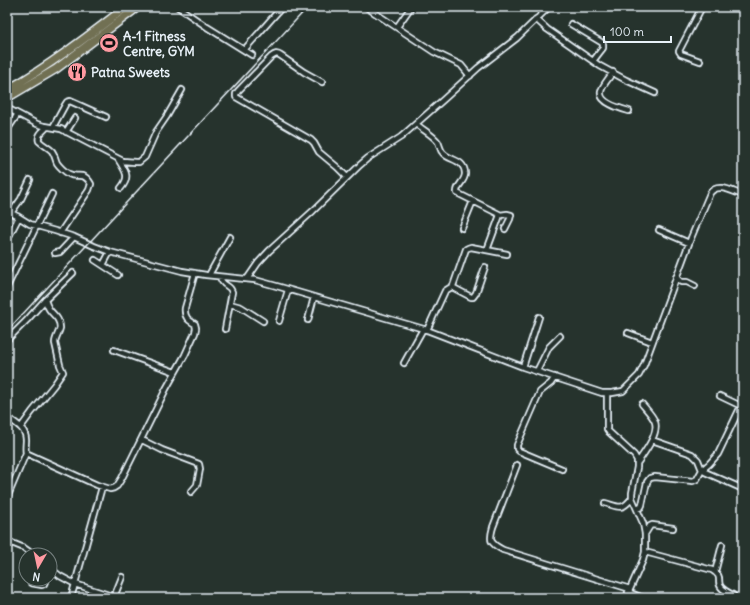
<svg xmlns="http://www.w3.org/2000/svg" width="750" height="605" viewBox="0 0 750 605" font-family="Delius,sans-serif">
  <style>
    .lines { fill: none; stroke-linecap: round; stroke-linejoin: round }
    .minor-casing { stroke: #e8f1f8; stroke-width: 8 }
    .trunk-casing { stroke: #e8f1f8; stroke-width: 10 }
    .minor { stroke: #26332d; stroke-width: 4.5 }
    .trunk { stroke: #716f52; stroke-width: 7 }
    .rail { stroke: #e8f1f8; stroke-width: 1.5 }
    .labels { text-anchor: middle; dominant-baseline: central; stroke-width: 3; stroke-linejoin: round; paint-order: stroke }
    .poi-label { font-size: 13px; font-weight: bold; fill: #e8f1f8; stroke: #26332d; text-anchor: start }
  </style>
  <rect width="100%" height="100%" fill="#26332d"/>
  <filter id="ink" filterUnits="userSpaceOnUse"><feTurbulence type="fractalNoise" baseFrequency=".025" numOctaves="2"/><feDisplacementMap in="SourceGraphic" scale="8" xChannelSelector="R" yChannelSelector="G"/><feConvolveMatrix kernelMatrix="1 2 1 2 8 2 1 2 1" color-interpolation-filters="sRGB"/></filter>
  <g filter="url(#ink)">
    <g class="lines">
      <!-- minor casing -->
      <g class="minor-casing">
        <path id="minor" d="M178,7L207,27L252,55
          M366,7L434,52L461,65L470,76
          M536,19L547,29L600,66L626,80L655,93
          M571,24L601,42L603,44V48L593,61
          M397,27L411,7
          M244,50L282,7
          M700,61L681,54L679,51L702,7
          M613,72C610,77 601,87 601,92C599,103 622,109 629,111
          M322,82L304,72L281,56C277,53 275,54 271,57L238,91L236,94V97L311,140L314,143L319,152L337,167L347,177
          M7,108L37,124L44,126L61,129L117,158L123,161L135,162H139L145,157L156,132L167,116L182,90
          M416,124C423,130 433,135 438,142C440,146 440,150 443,153C450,161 464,159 465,173C466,181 456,185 457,193L499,214L500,215L487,250
          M47,127C43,131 37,135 39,141C43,145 48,147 52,151C55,155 55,159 57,163C59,166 65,172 69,174C77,179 83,170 91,184L89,190L60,233
          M53,127L65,105L67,102L70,101L106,117
          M7,130L18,114
          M66,132L75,118
          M118,159C125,171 131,176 121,188
          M7,211L17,216L30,224L55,231L74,237L94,246L110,252L182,271L206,275L255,280L280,287L427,330L523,367L602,393H612L623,391L639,375L644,365L691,238L710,193C718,182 733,192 743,195
          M11,213L21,199L30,180
          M500,215L507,214L511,215L510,219L505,229
          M462,228L473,201
          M659,230L689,243
          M7,240L19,217
          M55,253L60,252L74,237
          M95,260L118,275
          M103,265L110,252
          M209,275L230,237
          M220,277C223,288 229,283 232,292L225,329
          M676,277L681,282H687L695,286
          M247,279L258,263L269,251L313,211L360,165L368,158L401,137L444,99L478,68L517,38L549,7
          M7,287L52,194
          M452,287L471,297H473L476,293L485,267
          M230,304L241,307L263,321
          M308,320L314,297
          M279,321L288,290
          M427,330L445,291L453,286L466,249L468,248L471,247L507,254
          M628,333L652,342
          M7,340L27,320L45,300L73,273
          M114,350L175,372
          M404,363L423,329
          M523,367L539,317
          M537,371L549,347L560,336
          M555,377L551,383L540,392L517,445V449L519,451L562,469
          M607,394V429L609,432L634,455L637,460V467L632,493V498L643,523L645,534V552L643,560L626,598
          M720,396L741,406
          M7,417C15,423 26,428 26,440C26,444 25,449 26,453L97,485L110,489L114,488L117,486L122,478L166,389L185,355L195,333L196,328L195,324C188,320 184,317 185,308L195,273
          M21,427L32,412L54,385L63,372L60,365L55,343C55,338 59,333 60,328C60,318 53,315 49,309C47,306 46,303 45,300
          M142,440L162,450L199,464L200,469L197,485L191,492
          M652,440L692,454L698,460L702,470L705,472L743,489
          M638,462C644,453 659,434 655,422C653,416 646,409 642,404
          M517,465L493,527C489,541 490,543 503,550L630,589
          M7,498L26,453
          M605,503C619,507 622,511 632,498
          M637,509L641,507L642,505L647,482L650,478L655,477L693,481L697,479L702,470L709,464L718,454L743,402
          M645,534L650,526L652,525L673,528
          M7,541L24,548L34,555
          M645,552L712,570C724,577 716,581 721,587C724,591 729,593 733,595
          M50,568L60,576L75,584L118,598
          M715,572L722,545
          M31,583L42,585L44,584L46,579
          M628,592L643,598
          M114,597L122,577
          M71,598L102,487"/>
      </g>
      <!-- trunk casing -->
      <g class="trunk-casing">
        <path id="trunk" d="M7,90C49,66 87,37 126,7
          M7,98L56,69L138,7"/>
      </g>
      <!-- minor -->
      <use href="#minor" class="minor"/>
      <!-- trunk -->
      <use href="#trunk" class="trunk"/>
      <!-- rail -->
      <path class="rail" d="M7,331L308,7"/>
    </g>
  </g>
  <!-- icons -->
  <defs>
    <g id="stadium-disc" transform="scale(1)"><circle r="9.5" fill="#ff9aa2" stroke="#26332d"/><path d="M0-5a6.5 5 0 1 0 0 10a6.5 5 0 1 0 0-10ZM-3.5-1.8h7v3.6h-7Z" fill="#111"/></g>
    <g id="restaurant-disc" transform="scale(1)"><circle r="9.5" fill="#ff9aa2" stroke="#26332d"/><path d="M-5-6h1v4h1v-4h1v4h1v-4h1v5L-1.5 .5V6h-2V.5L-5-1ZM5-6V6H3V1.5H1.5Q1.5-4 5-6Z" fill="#111"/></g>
  </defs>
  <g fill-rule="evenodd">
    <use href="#stadium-disc" x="109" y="43"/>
    <use href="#restaurant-disc" x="77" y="72"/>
  </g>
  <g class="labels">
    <!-- poi labels -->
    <g class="poi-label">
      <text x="123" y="36">A-1 Fitness<tspan x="123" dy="15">Centre, GYM</tspan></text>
      <text x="91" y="72">Patna Sweets</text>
    </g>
  </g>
  <!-- margin -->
  <rect width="750" height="605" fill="none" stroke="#26332d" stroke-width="24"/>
  <rect x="12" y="12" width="726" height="581" fill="none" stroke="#e8f1f8" stroke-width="1.5" filter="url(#ink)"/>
  <!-- north arrow -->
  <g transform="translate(38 567) rotate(189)"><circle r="19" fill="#26332d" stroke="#747f7e"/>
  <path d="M0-3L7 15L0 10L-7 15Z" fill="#ff9aa2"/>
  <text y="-6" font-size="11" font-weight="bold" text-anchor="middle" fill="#e8f1f8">N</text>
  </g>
  <!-- scale -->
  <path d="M604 36v6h67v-6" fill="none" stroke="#e8f1f8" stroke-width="2"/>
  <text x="610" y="36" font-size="12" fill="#e8f1f8" stroke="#26332d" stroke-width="3" paint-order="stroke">100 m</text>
</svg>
